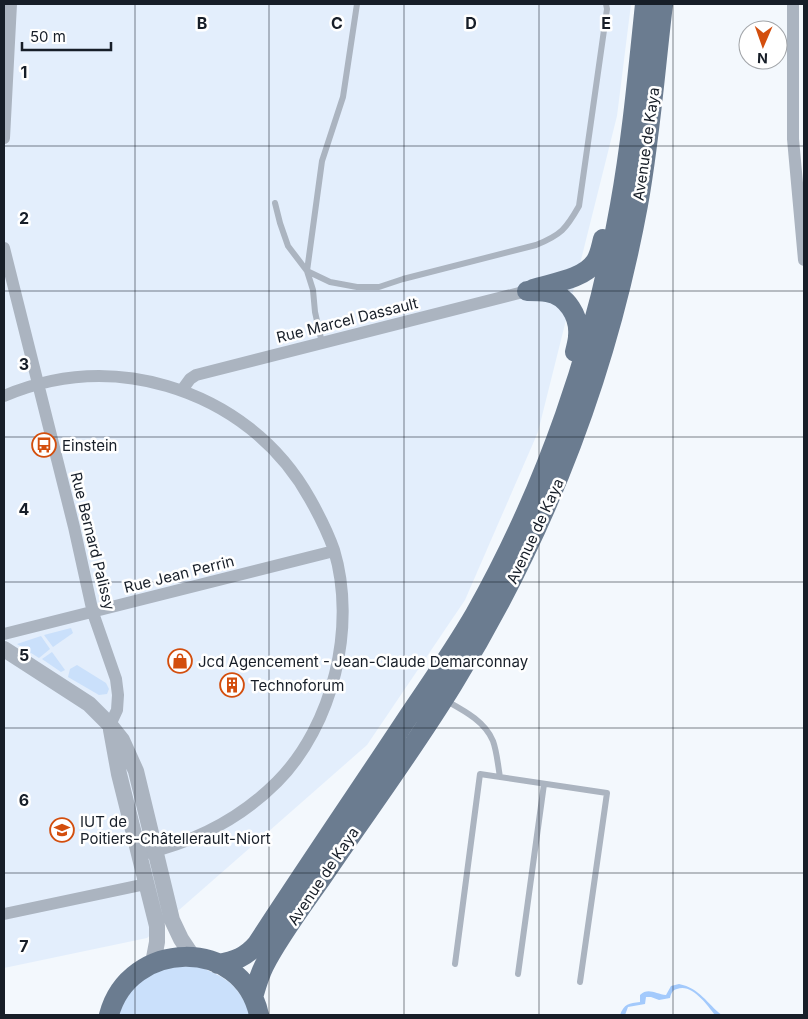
<svg xmlns="http://www.w3.org/2000/svg" width="808" height="1019" viewBox="0 0 808 1019" font-family="Inter,sans-serif">
  <style>
    .built { fill: #e3eefc }
    .green { fill: #cae0fb }
    .water { fill: #a3cafc }
    .lines { fill: none; stroke-linecap: round; stroke-linejoin: round }
    .service { stroke: #abb4c0; stroke-width: 6 }
    .minor { stroke: #abb4c0; stroke-width: 12 }
    .tertiary { stroke: #abb4c0; stroke-width: 16 }
    .primary { stroke: #6b7c90; stroke-width: 20 }
    .grid { fill: none; stroke: #171e28; stroke-width: 1; stroke-opacity: 0.55 }
    .labels { text-anchor: middle; dominant-baseline: central; stroke-width: 5; stroke-linejoin: round; paint-order: stroke }
    .street-label { font-size: 15px; fill: #171e28; stroke: #fff }
    .poi-label { font-size: 15px; fill: #171e28; stroke: #fff; text-anchor: start }
    .grid-label { font-size: 16px; text-anchor: middle; font-weight: bold; fill: #171e28; stroke: #fff; stroke-width: 5; stroke-linejoin: round; paint-order: stroke }
  </style>
  <rect width="100%" height="100%" fill="#f3f8fd"/>
  <!-- built -->
  <path class="built" d="M4,4H631L617,116L538,432L465,600L367,745L147,938L4,968Z"/>
  <!-- green -->
  <path class="green" d="M71,628L73,633L53,647L44,635Z
    M41,636L50,649L39,658L17,644Z
    M52,652L65,670L61,672L42,659Z
    M77,665L106,683L109,689L107,694L99,695L68,677L70,669Z
    M198,966C232,981 234,982 252,1015H118L119,1010L137,982L167,967Z"/>
  <!-- water -->
  <path class="water" d="M679,984C700,988 707,1004 722,1015H715C707,1005 692,983 677,989C672,990 671,994 670,998L659,1000L651,997H646L645,1004L628,1007L625,1015H620C624,1004 629,1003 640,1002V995C648,987 656,994 666,995L671,986Z"/>
  <g class="lines">
    <!-- service -->
    <path class="service" d="M357,4L343,97L322,161L307,271L330,282L357,287H379L403,279L536,245C561,235 566,229 579,206L607,9L606,4
      M275,203L280,223L288,246L307,271L313,290L315,312L322,343
      M445,700C463,710 485,721 493,741C497,752 498,766 500,777
      M455,964L480,774L607,793L580,982
      M518,974L544,784"/>
    <!-- minor -->
    <path class="minor" d="M793,4V139L804,260
      M4,138L11,4
      M4,248L74,527L93,613L116,679L118,695L117,710L110,725
      M182,390L190,379L196,375L527,291
      M4,396C56,374 112,370 167,386C228,404 279,443 310,499C319,515 328,533 334,550C357,626 333,726 277,782C241,818 196,841 147,853
      M4,634L334,551
      M4,914L146,884"/>
    <!-- tertiary -->
    <path class="tertiary" d="M4,649L89,704L110,725L122,740L136,771L172,920L181,939L193,957
      M111,730L119,774L157,926V942L153,963"/>
    <!-- primary -->
    <path class="primary" d="M533,289C552,283 584,279 595,262C600,255 601,246 603,239
      M527,291C533,291 540,291 547,292C567,295 580,317 578,336C578,341 576,347 575,352
      M218,964C235,961 246,957 257,944C305,870 355,797 404,723C428,687 453,652 475,614C546,488 595,347 620,205C632,138 638,71 645,4
      M253,997C256,987 259,976 264,966C278,938 302,906 321,879C365,814 412,751 453,684C545,535 606,378 638,205C650,139 655,71 663,4
      M109,1015C129,939 242,936 259,1015"/>
  </g>
  <!-- grid -->
  <path class="grid" d="M135,4V1015M269,4V1015M404,4V1015M539,4V1015M673,4V1015M4,146H804M4,291H804M4,437H804M4,582H804M4,728H804M4,873H804"/>
  <!-- icons -->
  <defs>
    <g id="bus-ring" transform="scale(1.25)"><circle r="9.5" fill="#fff" stroke="#d34e0d" stroke-width="1.5"/><path d="M-5-6H5V4H4V6H2V4H-2V6H-4V4H-5ZM-3.5-4V0h7V-4ZM-3.5 1.2v1.5H-2V1.2ZM2 1.2v1.5H3.5V1.2Z" fill="#d34e0d"/></g>
    <g id="shop-ring" transform="scale(1.25)"><circle r="9.5" fill="#fff" stroke="#d34e0d" stroke-width="1.5"/><path d="M-5-2.5h2.3a2.7 3.5 0 0 1 5.4 0H5L5.5 6h-11ZM-1.5-2.5h3a1.5 2.3 0 0 0-3 0Z" fill="#d34e0d"/></g>
    <g id="building-ring" transform="scale(1.25)"><circle r="9.5" fill="#fff" stroke="#d34e0d" stroke-width="1.5"/><path d="M-4-6H4V6H1V3H-1V6H-4ZM-2.5-4.3h1.7v1.8h-1.7ZM.8-4.3h1.7v1.8H.8ZM-2.5-1h1.7V.8h-1.7ZM.8-1h1.7V.8H.8Z" fill="#d34e0d"/></g>
    <g id="university-ring" transform="scale(1.25)"><circle r="9.5" fill="#fff" stroke="#d34e0d" stroke-width="1.5"/><path d="M0-5L7-2L0 1L-7-2ZM-4 1L0 2.5L4 1V4Q0 6-4 4Z" fill="#d34e0d"/></g>
  </defs>
  <g fill-rule="evenodd">
    <use href="#bus-ring" x="44" y="445"/>
    <use href="#shop-ring" x="180" y="661"/>
    <use href="#building-ring" x="232" y="685"/>
    <use href="#university-ring" x="62" y="830"/>
  </g>
  <g class="labels">
    <!-- street labels -->
    <g class="street-label">
      <text transform="translate(646 144) rotate(-82)">Avenue de Kaya</text>
      <text transform="translate(347 320) rotate(-14)">Rue Marcel Dassault</text>
      <text transform="translate(535 531) rotate(-65)">Avenue de Kaya</text>
      <text transform="translate(93 541) rotate(76)">Rue Bernard Palissy</text>
      <text transform="translate(179 574) rotate(-14)">Rue Jean Perrin</text>
      <text transform="translate(323 876) rotate(-56)">Avenue de Kaya</text>
    </g>
    <!-- poi labels -->
    <g class="poi-label">
      <text x="62" y="445">Einstein</text>
      <text x="198" y="661">Jcd Agencement - Jean-Claude Demarconnay</text>
      <text x="250" y="685">Technoforum</text>
      <text x="80" y="821">IUT de<tspan x="80" dy="17">Poitiers-Châtellerault-Niort</tspan></text>
    </g>
  </g>
  <g class="grid-label">
    <text x="202" y="29">B</text>
    <text x="337" y="29">C</text>
    <text x="471" y="29">D</text>
    <text x="606" y="29">E</text>
    <text x="24" y="78">1</text>
    <text x="24" y="224">2</text>
    <text x="24" y="370">3</text>
    <text x="24" y="515">4</text>
    <text x="24" y="661">5</text>
    <text x="24" y="806">6</text>
    <text x="24" y="952">7</text>
  </g>
  <!-- border -->
  <rect width="808" height="1019" fill="none" stroke="#171e28" stroke-width="10"/>
  <!-- north arrow -->
  <g transform="translate(763 45) rotate(182)"><circle r="24" fill="#ffffff" stroke="#a2a5a9"/>
  <path d="M0-4L9 19L0 12L-9 19Z" fill="#d34e0d"/>
  <text y="-8" font-size="14" font-weight="bold" text-anchor="middle" fill="#171e28">N</text>
  </g>
  <!-- scale -->
  <path d="M22 42v8h89v-8" fill="none" stroke="#171e28" stroke-width="2.5"/>
  <text x="30" y="42" font-size="15" fill="#171e28" stroke="#ffffff" stroke-width="4" paint-order="stroke">50 m</text>
</svg>
